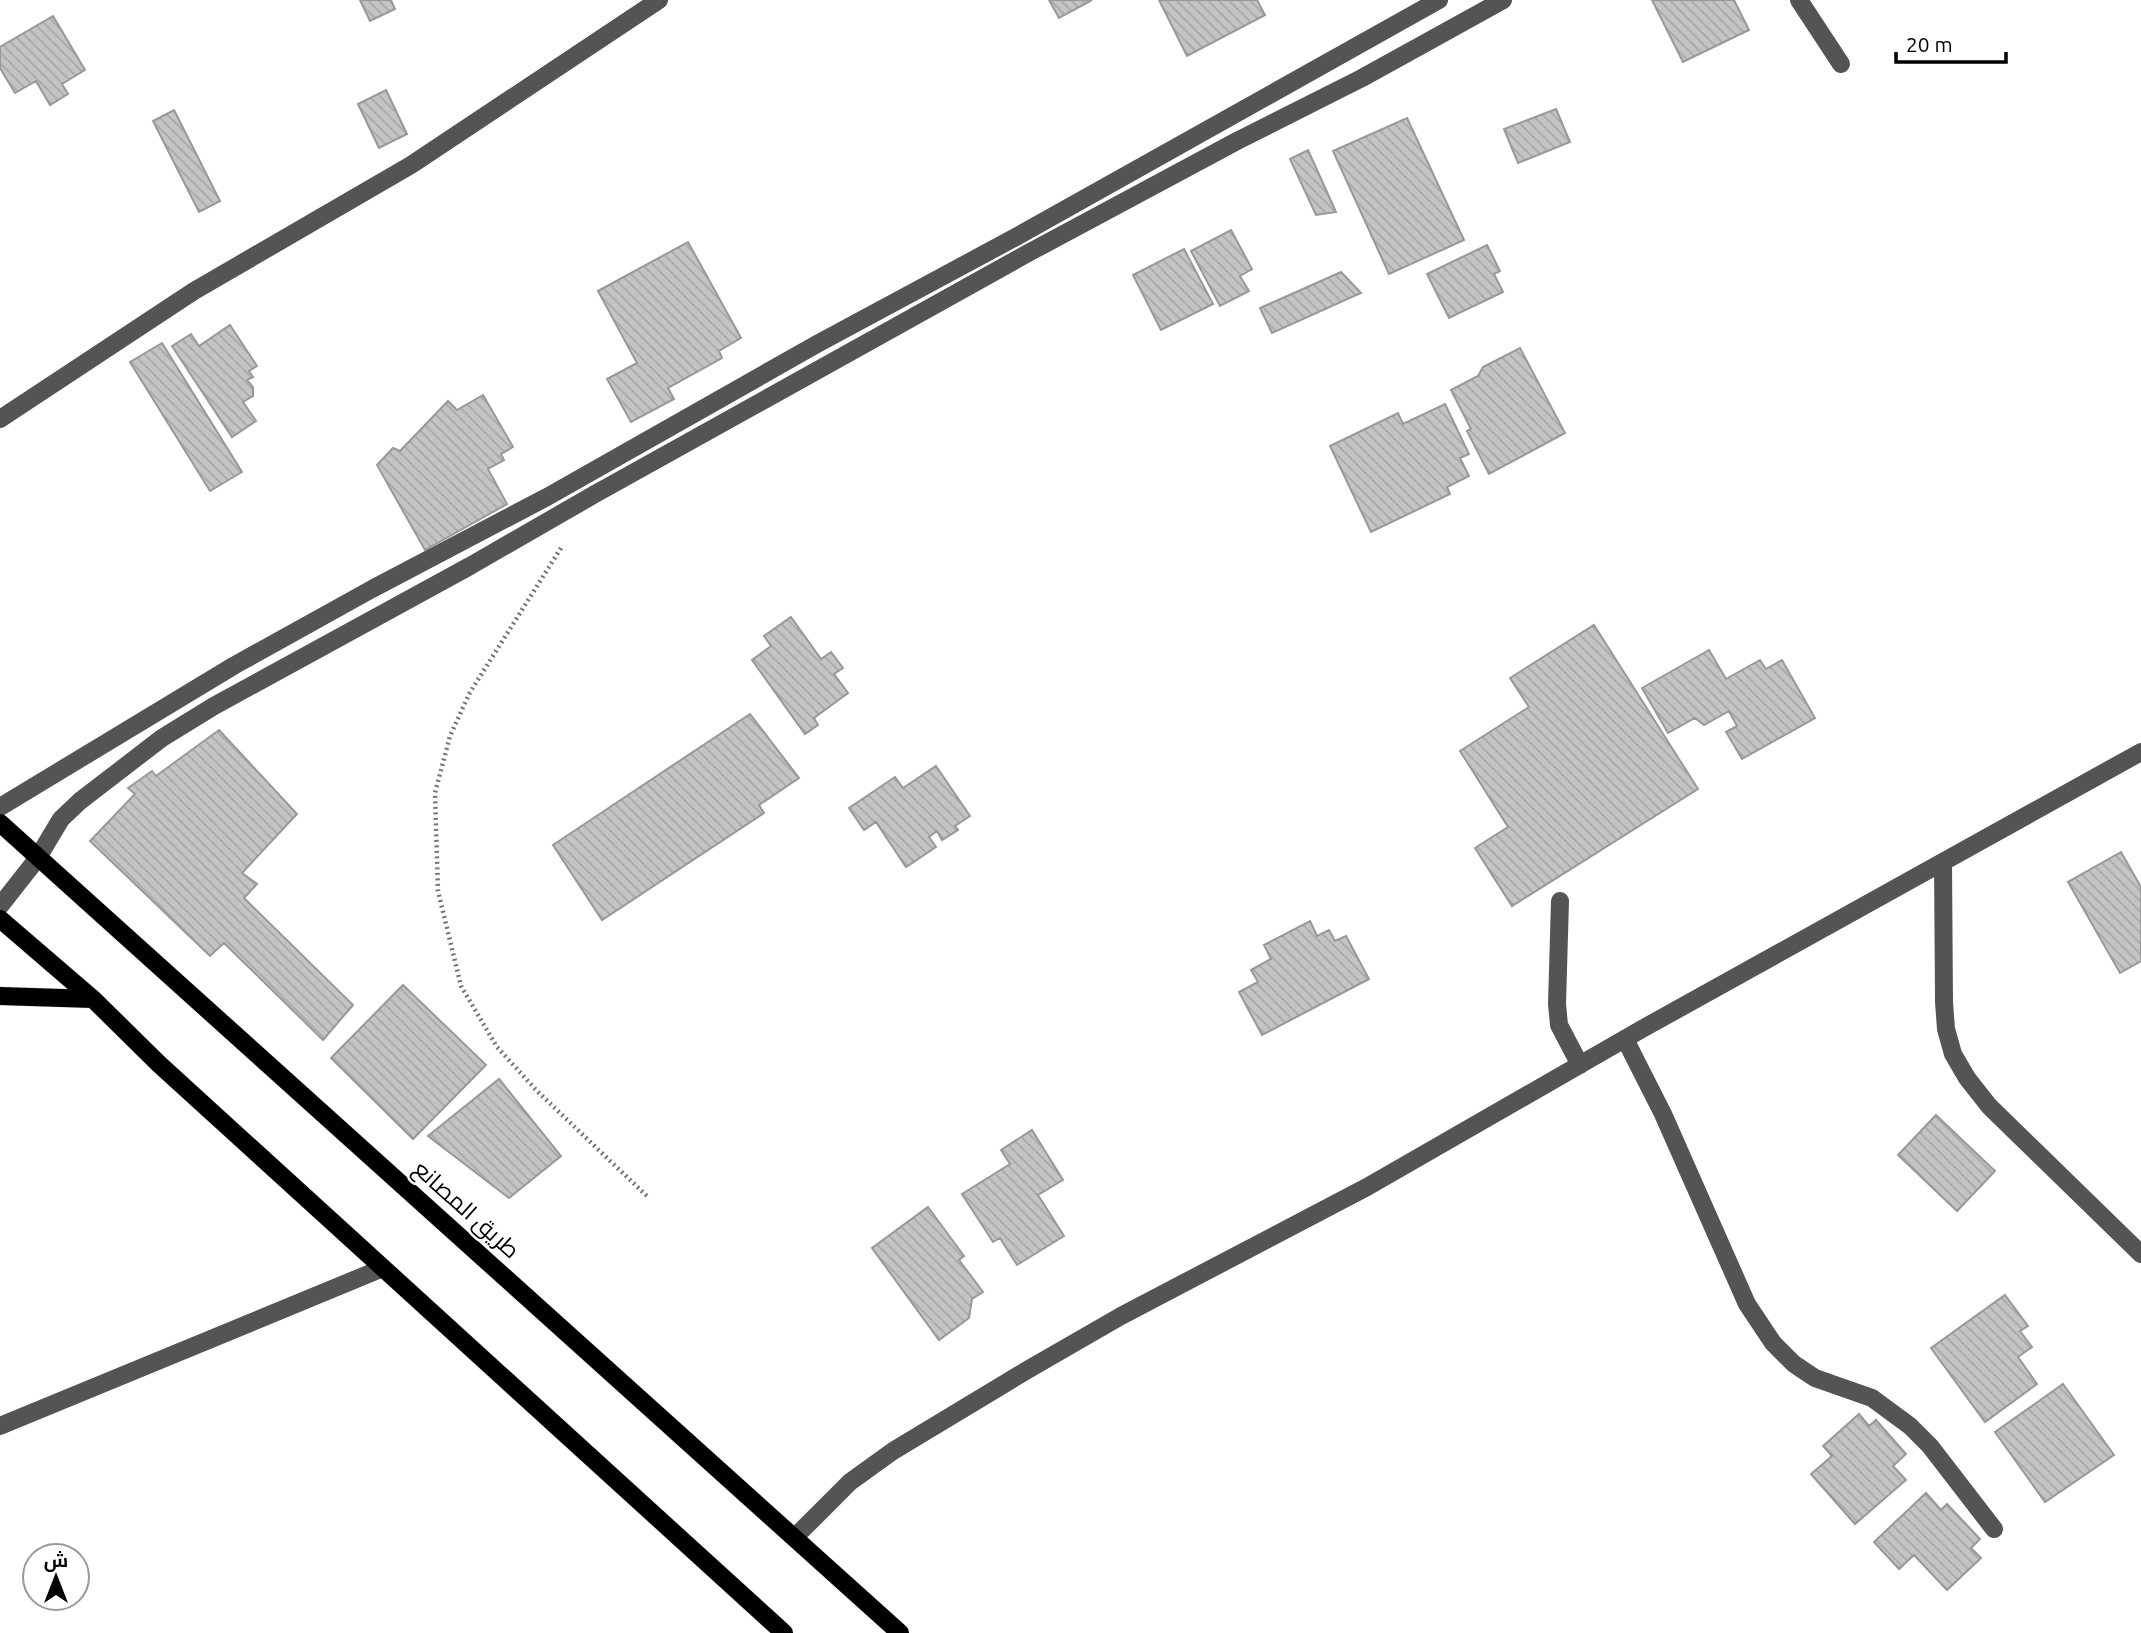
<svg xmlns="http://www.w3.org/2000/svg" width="2141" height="1633" viewBox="0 0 2141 1633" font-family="Ubuntu,Cairo,sans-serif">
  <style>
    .building { fill: url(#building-back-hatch); stroke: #989898; stroke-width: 2 }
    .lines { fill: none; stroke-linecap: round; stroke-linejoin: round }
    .major-casing { stroke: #dbdbdb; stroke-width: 19 }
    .path { stroke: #767676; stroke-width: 4.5; stroke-dasharray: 2 3.5; stroke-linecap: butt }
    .minor { stroke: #545454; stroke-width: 18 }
    .major { stroke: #000; stroke-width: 18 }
    .labels { text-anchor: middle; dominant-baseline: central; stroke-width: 5; stroke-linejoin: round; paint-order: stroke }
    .street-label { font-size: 23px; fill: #000; stroke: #fff }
  </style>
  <defs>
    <pattern id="building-back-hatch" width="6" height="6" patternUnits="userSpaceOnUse" patternTransform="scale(1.75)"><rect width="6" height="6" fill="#c4c4c4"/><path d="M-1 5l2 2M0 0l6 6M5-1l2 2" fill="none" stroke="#a7a7a7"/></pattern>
  </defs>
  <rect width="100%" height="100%" fill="#fff"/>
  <!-- building -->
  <path class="building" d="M360,0H391L395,9L370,21Z
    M1049,0H1092L1059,18Z
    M1159,0H1257L1265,15L1187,56Z
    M1652,0H1734L1749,30L1683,62Z
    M53,16L85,70L62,84L68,94L50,105L36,81L15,93L0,68V47Z
    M386,90L407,134L379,148L358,104Z
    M1556,109L1570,142L1518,163L1504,129Z
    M174,110L220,201L199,212L153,121Z
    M1407,118L1464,240L1389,274L1333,151Z
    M1308,150L1336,212L1316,215L1290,159Z
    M1231,230L1252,269L1240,276L1249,291L1220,306L1191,251Z
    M688,242L741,338L719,351L722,358L668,388L674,399L631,422L607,379L637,363L598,291Z
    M1487,245L1500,271L1494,274L1503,292L1449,318L1427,274Z
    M1184,249L1213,304L1161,330L1133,275Z
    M1341,272L1361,293L1272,333L1260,308Z
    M230,325L257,366L249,371L253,377L247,380L253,387V396L243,402L256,421L232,437L172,346L191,334L199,346Z
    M162,343L242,472L210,491L130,362Z
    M1520,348L1565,433L1489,474L1467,431L1471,429L1451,390L1478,376L1483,367Z
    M483,395L513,447L501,454L504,460L488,469L507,504L425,550L377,465L393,448L400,451L448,401L457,410Z
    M1445,404L1469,454L1460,458L1469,476L1447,487L1450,494L1371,532L1330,446L1398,413L1403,424Z
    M791,617L821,659L831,652L843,668L834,674L848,693L814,718L818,725L805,734L752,660L771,646L764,636Z
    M1594,625L1698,789L1512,906L1475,848L1508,827L1460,751L1529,707L1510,678Z
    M1709,650L1726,679L1760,660L1766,669L1782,660L1815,718L1742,759L1726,732L1737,726L1729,711L1704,725L1695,718L1668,733L1642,688Z
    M750,714L799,778L759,805L764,813L602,920L553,845Z
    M219,730L297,814L242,873L257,884L244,898L353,1005L323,1040L224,943L210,956L90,841L135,794L128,788L152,771L156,776Z
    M936,766L970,816L955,826L958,830L942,840L937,831L929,837L936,847L906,867L876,822L864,830L849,808L895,777L903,788Z
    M2121,852L2141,887V961L2120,973L2068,882Z
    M1310,921L1317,936L1329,930L1335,941L1346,936L1369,979L1262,1035L1239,992L1258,982L1251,970L1271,959L1264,945Z
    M403,985L486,1065L413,1139L331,1058Z
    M499,1079L561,1156L509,1198L428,1136Z
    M1936,1115L1995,1171L1957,1211L1898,1155Z
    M1032,1130L1063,1180L1038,1195L1064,1236L1017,1265L1000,1238L993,1242L962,1194L1010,1164L1001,1150Z
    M928,1207L964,1256L959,1260L983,1292L972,1299L969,1318L939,1340L872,1248Z
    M2005,1295L2028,1326L2020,1331L2032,1347L2018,1357L2037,1384L1985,1422L1931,1348Z
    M2063,1384L2114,1455L2045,1502L1995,1432Z
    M1859,1414L1869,1426L1876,1420L1906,1454L1893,1466L1906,1480L1855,1524L1811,1474L1832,1456L1823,1446Z
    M1926,1493L1941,1510L1947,1504L1980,1539L1971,1548L1981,1558L1947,1590L1914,1555L1899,1569L1874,1542Z"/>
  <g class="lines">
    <!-- major casing -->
    <g class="major-casing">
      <path id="major" d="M0,823L900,1633
        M0,919L93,999L159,1064L784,1633
        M0,996L93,999"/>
    </g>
    <!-- path -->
    <path class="path" d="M561,548L469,694L450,736L435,793L438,891L461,986L497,1047L537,1091L649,1198"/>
    <!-- minor -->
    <path class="minor" d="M1799,0L1841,64
      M0,419L194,291L411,165L659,0
      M0,807L235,665L372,589L547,497L817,344L1014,238L1439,0
      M1943,862L1944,1002L1946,1029L1953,1054L1967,1078L1989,1106L2141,1254
      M1560,901L1557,1004L1559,1025L1580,1065
      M0,906L37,859L61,819L80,801L162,738L214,706L470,566L595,494L1030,252L1237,141L1362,78L1503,0
      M1625,1039L1663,1114L1747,1304L1773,1343L1794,1364L1815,1378L1872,1398L1910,1426L1930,1446L1994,1529
      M0,1426L383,1268
      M795,1537L850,1482L893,1451L1029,1369L1121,1316L1367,1187L1642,1029L2141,752"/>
    <!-- major -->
    <use href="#major" class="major"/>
  </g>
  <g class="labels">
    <!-- street labels -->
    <g class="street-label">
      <text transform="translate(467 1209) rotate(42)">طريق المصانع</text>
    </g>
  </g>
  <!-- north arrow -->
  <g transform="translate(56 1577)"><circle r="33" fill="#ffffff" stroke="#999999" stroke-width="2"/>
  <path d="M0-5L12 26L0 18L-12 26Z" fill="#000000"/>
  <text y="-10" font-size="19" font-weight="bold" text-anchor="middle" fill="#000000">ش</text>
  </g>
  <!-- scale -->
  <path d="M1896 52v10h110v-10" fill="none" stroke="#000000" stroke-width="3.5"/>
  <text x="1906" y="52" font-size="21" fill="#000000" stroke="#ffffff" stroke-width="5" paint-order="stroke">20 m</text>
</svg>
